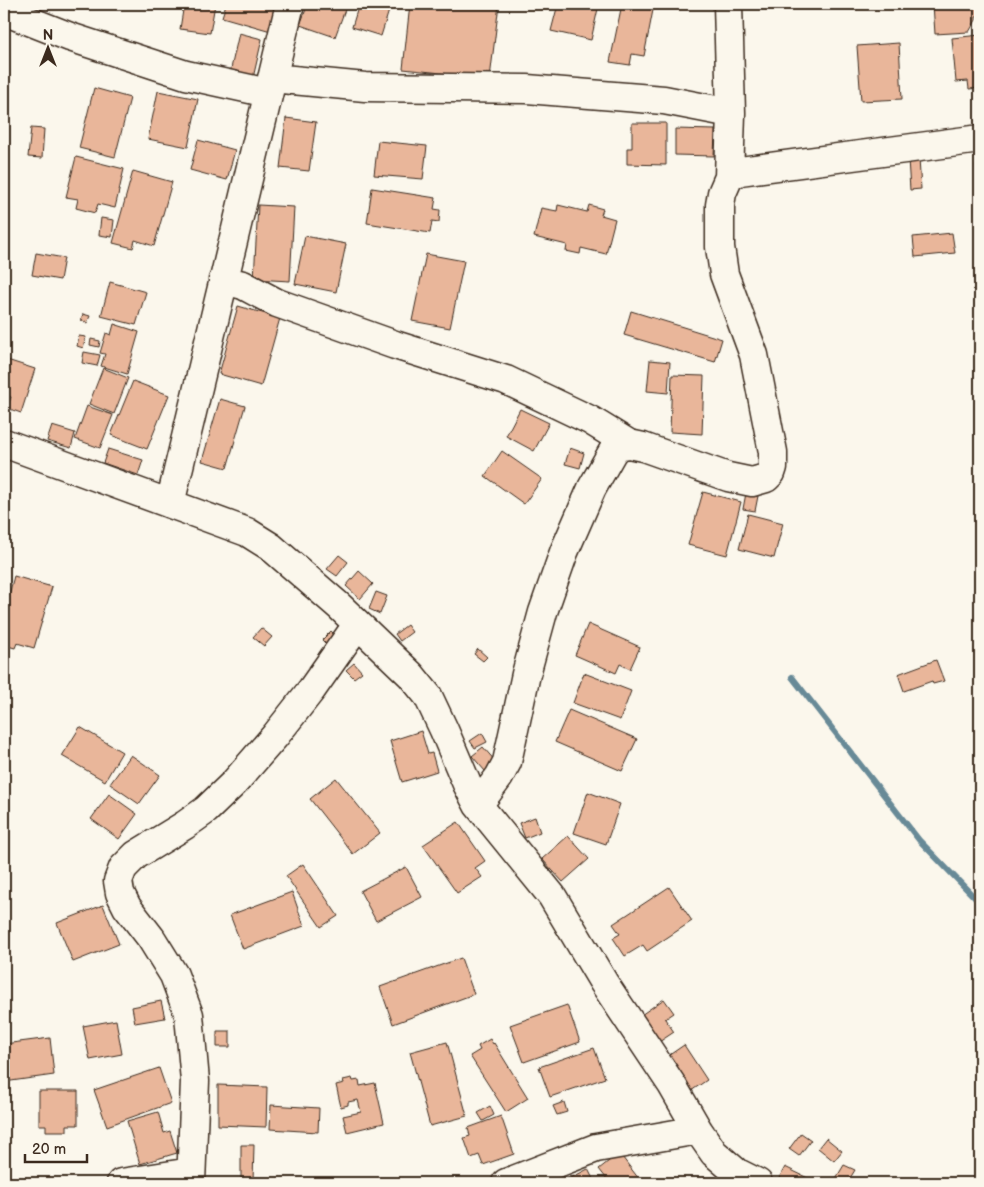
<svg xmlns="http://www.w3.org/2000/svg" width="984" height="1187" viewBox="0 0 984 1187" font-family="'Balsamiq Sans',sans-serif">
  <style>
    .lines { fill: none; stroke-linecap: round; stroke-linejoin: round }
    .stream { stroke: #688a97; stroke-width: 6 }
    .building { fill: #e9b69a; stroke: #3b2a1e }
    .minor-casing { stroke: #3b2a1e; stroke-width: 31 }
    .minor { stroke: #fbf7ec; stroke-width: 28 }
  </style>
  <rect width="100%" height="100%" fill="#fbf7ec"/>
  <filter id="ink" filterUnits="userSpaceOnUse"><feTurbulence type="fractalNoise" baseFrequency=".02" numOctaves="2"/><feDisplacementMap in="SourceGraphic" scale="10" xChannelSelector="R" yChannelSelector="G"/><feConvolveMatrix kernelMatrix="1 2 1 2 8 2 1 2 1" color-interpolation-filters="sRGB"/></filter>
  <g filter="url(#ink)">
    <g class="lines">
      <!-- stream -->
      <path class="stream" d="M792,677L919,840L980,903"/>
    </g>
    <!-- building -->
    <path class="building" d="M184,4H215L210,33L180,29Z
      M226,4H279L271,31L222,17Z
      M308,4H347L335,37L300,25Z
      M359,4H391L381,36L352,27Z
      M410,4H499L490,78L403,69Z
      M558,4H599L591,40L551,31Z
      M622,4L654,5L644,56L632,54L630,65L610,62Z
      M933,4H979L980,16L976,17V20L969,32L935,34Z
      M239,33L262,39L253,78L230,73Z
      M980,35V88L969,89L968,81L956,82L952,38Z
      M899,43L902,99L861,101L857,46Z
      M94,88L130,98L115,157L79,148Z
      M158,91L198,99L188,147L148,139Z
      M286,118L316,122L309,171L280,168Z
      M632,123H666V165L627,164V148H632Z
      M31,128L44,129L42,158L28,157Z
      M675,129L715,130L714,156L675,155Z
      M198,140L235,150L227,180L190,170Z
      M378,141L427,146L423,179L374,175Z
      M76,157L124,169L115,208L98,204L95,213L76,208L78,199L66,197Z
      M908,159H919L921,189L910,190Z
      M976,165H980V223Z
      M133,171L172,182L154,246L135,240L133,248L113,243Z
      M372,188L436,198L434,209L440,210L439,222L432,221L430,233L367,223Z
      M258,205L294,207L290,281L254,279Z
      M558,205L587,212L589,205L603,209L601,215L615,219L606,254L581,248L580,254L566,251L567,245L534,237L541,208L557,211Z
      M101,218L114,220L112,237L99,235Z
      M952,233L955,253L915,257L913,237Z
      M305,236L346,244L336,292L295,284Z
      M36,253L64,258L60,280L32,275Z
      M426,254L464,261L450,328L412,321Z
      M110,282L146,292L136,325L101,316Z
      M238,306L280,318L261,386L219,374Z
      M631,311L722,339L715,362L624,335Z
      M83,314L90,316L87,323L81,320Z
      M114,324L139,332L127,374L101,366L105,354L100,353L106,333L111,335Z
      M79,336L86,337L83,348L77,346Z
      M91,339L100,341L99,347L90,345Z
      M84,352L100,355L97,366L82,363Z
      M4,359L35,369L21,413L7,408L11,397L4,394Z
      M650,360L670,362L668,393L647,391Z
      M103,368L128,378L114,414L89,404Z
      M672,375L704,376L702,434L670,432Z
      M133,381L169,395L147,449L111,435Z
      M220,399L245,406L227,468L202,461Z
      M87,406L113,415L100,448L75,439Z
      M520,409L549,423L534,451L506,436Z
      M52,426L75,433L71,448L47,441Z
      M570,448L584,453L580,468L565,464Z
      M108,449L143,460L138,475L103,463Z
      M502,451L542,479L524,504L485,476Z
      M703,492L741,502L727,555L688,545Z
      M746,493L758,496L755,511L743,509Z
      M748,514L783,523L774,558L739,549Z
      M339,555L348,562L337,576L327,569Z
      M359,571L373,584L360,599L346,586Z
      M14,576L52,587L34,648L17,643L15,648L4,645V614Z
      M376,592L387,596L380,614L369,609Z
      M588,624L640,647L630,669L620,664L616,673L575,655Z
      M407,625L412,632L400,641L395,634Z
      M261,628L272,637L264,646L253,637Z
      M331,631L338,638L328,646L322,640Z
      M478,649L487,657L483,661L474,654Z
      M936,660L944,681L933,684L932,681L904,691L898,674Z
      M354,663L362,672L354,678L346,670Z
      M584,673L631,691L620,720L573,703Z
      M569,710L637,739L622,771L555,742Z
      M80,727L122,752L105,781L62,756Z
      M421,731L428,754L432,753L437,771L402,782L390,741Z
      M482,733L487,742L475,748L470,741Z
      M483,747L496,762L485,771L472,756Z
      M131,755L160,775L139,804L110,784Z
      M336,778L380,833L353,854L310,799Z
      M588,792L620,804L606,844L574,833Z
      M109,794L137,814L119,839L91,819Z
      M535,817L540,832L525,838L519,823Z
      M458,822L485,861L475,868L482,877L457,893L423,845Z
      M568,836L589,859L563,882L542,859Z
      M303,864L338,916L321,927L286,876Z
      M406,867L422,897L376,921L360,891Z
      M669,887L692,921L647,951L643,945L625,956L613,938L620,934L613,924Z
      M292,892L304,926L243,949L230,915Z
      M103,905L119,944L73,962L57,923Z
      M461,958L474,994L393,1024L380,987Z
      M664,999L674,1013L665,1019L674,1032L659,1042L641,1015Z
      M161,1001L165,1018L135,1023L132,1007Z
      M567,1005L580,1042L524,1062L510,1025Z
      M116,1020L122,1054L90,1060L83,1026Z
      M217,1031H230V1047H217Z
      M50,1038L54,1075L4,1082V1044Z
      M490,1039L493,1044L494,1043L528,1098L506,1112L470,1056L480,1050L478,1046Z
      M447,1042L467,1116L430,1126L410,1052Z
      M684,1045L707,1080L691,1091L668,1056Z
      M594,1048L605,1078L550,1097L539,1067Z
      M159,1068L171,1103L107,1126L94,1090Z
      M352,1078L353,1081L359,1080L360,1086L375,1083L384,1123L347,1132L343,1116L361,1112L358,1100L348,1102V1105L341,1107L336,1085L344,1083L343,1080Z
      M218,1085L267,1087L266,1127L218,1125Z
      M39,1091H78V1125H67V1131H46V1125H39Z
      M564,1102L567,1112L557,1115L553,1106Z
      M271,1105L319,1108L318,1132L270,1129Z
      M490,1106L494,1115L483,1121L478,1113Z
      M158,1112L164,1133L170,1131L177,1153L140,1164L127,1121Z
      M501,1116L514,1154L483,1165L479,1155L471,1158L464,1138L470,1136L468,1128Z
      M801,1133L811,1140L799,1156L789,1149Z
      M826,1138L842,1151L834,1161L818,1148Z
      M241,1145H254L253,1181H241Z
      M619,1153L639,1179L633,1183H610L599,1169Z
      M844,1165L855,1170L847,1183H841L835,1180Z
      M785,1167L818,1183H789L779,1178Z
      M588,1169L595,1183H561Z"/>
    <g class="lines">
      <!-- minor casing -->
      <g class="minor-casing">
        <path id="minor" d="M728,4L731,113L729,177
          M4,11L70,37L186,75L268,93
          M272,78L365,87L527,89L664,100L731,113
          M223,280L243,285L277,303L395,345L506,380L590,420L629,444
          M4,443L247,532L271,547L339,606L411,675L428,696L444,730L467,784L478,805L552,896L604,983L672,1085L698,1130L714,1153L736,1172L758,1183
          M170,504L290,4
          M478,805L499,777L507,762L526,674L543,612L564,552L592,488L613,451L620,445L629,444L643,447L728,477L752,482L766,478L771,473L773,467V452L754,355L724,274L720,247V205L722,193L729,177L740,171L980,139
          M121,1183L191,1172
          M191,1183L195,1081L189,1015L174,975L151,938L127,907L120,893L118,881L123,868L136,855L185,825L206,810L234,783L275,736L312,689L357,625
          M506,1183L596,1148L698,1130"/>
      </g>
      <!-- minor -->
      <use href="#minor" class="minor"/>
    </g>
  </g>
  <!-- margin -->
  <rect width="984" height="1187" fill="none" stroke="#fbf7ec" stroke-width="20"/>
  <rect x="10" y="10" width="964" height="1167" fill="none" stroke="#3b2a1e" stroke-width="2" filter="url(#ink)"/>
  <!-- north arrow -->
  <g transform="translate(48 48)" stroke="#fbf7ec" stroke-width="4" paint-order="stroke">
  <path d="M0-4L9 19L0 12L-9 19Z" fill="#3b2a1e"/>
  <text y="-8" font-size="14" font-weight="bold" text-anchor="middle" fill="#3b2a1e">N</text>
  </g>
  <!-- scale -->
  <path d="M25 1154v8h62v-8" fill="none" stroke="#3b2a1e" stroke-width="2.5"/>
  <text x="32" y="1154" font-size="15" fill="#3b2a1e" stroke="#fbf7ec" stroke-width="4" paint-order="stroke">20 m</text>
</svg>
